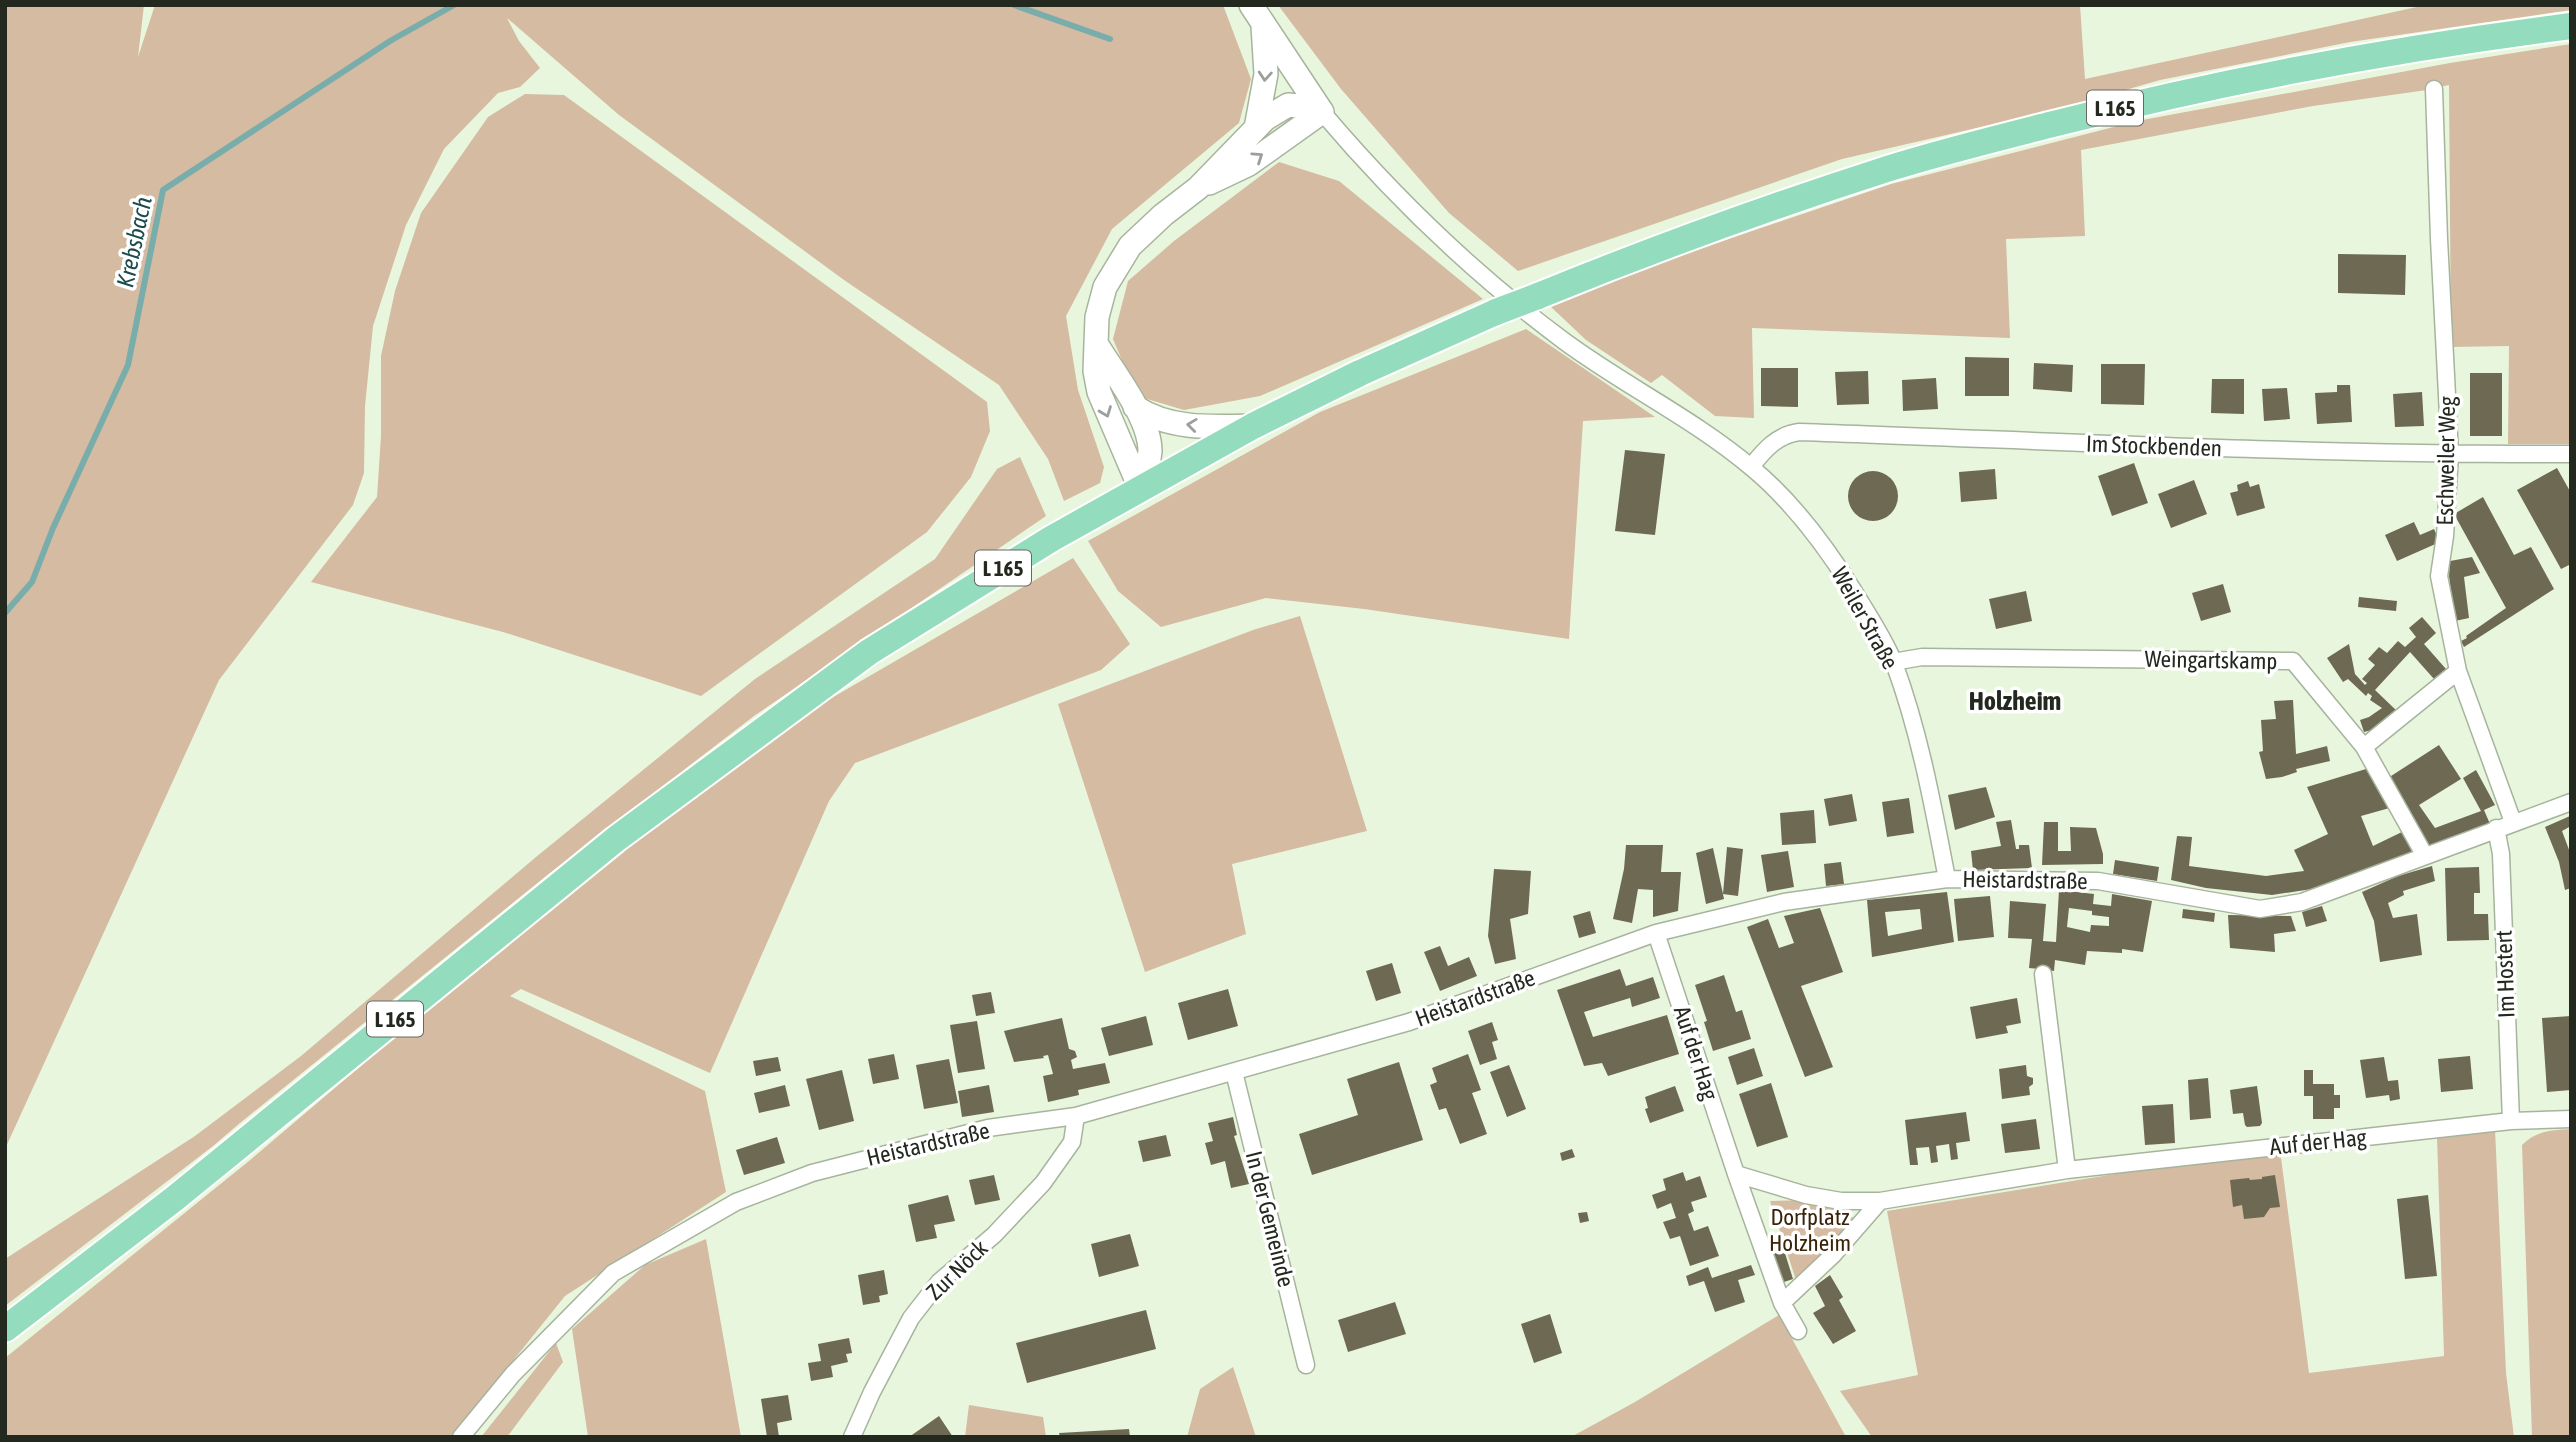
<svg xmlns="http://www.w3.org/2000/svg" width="2576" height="1442" viewBox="0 0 2576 1442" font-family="'Asap Condensed',sans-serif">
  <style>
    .green { fill: #d4bba1 }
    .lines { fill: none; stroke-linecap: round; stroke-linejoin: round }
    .stream { stroke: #78adab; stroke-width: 6 }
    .building { fill: #6d6952; fill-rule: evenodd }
    .minor-casing { stroke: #a7b49d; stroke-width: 19 }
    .secondary-casing { stroke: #a7b49d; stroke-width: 26 }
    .primary-casing { stroke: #fff; stroke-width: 30 }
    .minor { stroke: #fff; stroke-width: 16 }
    .secondary { stroke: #fff; stroke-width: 23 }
    .primary { stroke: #93dcbd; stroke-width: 26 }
    .primary-bridge-casing { stroke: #fff; stroke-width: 30; stroke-linecap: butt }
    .primary-bridge { stroke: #93dcbd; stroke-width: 26 }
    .oneway { stroke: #9c9f9b }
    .labels { text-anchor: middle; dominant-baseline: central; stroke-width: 7; stroke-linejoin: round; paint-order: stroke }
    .shield { fill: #fff; stroke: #666963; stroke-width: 2 }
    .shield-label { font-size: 21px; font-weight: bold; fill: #242920 }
    .street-label { font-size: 23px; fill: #242920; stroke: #fff }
    .park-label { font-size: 23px; fill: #3a2409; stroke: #fff }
    .water-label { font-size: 24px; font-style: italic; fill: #1b4b4a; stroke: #fff }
    .quarter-label { font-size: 26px; font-weight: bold; fill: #242920; stroke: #fff }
  </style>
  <rect width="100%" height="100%" fill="#e9f6de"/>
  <!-- green -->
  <path class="green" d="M5,5H144L138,57L155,5H1223L1251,79L1239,123L1112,229L1066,316L1078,390L1104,467L1100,483L1064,501L1048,459L999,385L844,280L619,115L507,18L519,41L540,68L520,87L498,93L444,149L406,225L373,326L365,406L364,473L353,505L219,680L5,1149Z
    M1278,5H2080L2085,79L2426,5H2571V10L2350,42L2160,80L2063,108L1842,159L1518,271L1449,213L1341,89Z
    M2571,44V444H2508L2509,346L2451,347L2449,85L2427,90L2313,106L2081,150L2085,236L2006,239L2010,338L1752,328L1754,418L1715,416L1662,375L1651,383L1586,340L1550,306L1675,257L1891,184L2137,121L2450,63Z
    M525,94L564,95L987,402L990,431L971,477L927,532L701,696L503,632L311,582L377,497L381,436V356L395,291L421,213L488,117Z
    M1279,162L1339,181L1483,299L1260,396L1184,410L1137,396L1113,339L1128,281L1174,241Z
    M1526,329L1655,417L1583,421L1569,639L1364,609L1266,598L1161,627L1118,591L1088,541L1320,412Z
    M1020,457L1046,516L754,716L550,873L240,1123L213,1146L5,1306V1259L195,1136L301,1056L536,857L755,679L935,559L997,469Z
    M1073,558L1130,644L1101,670L855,763L829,801L710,1073L521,989L510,996L705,1091L726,1192L565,1296L452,1437H5V1358L249,1161L525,926L778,729Z
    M1300,616L1367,831L1232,864L1246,934L1145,972L1058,704L1253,630Z
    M2495,1129L2506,1373L2514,1437H1872L1840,1391L1918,1375L1887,1211L2171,1165L2280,1150L2309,1373L2444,1356L2437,1136Z
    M2571,1129V1437H2532L2522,1145C2536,1131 2551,1130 2571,1129Z
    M1808,1200L1844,1207L1854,1219L1843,1236L1797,1283L1770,1201Z
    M706,1239L741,1437H588L572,1329L645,1265Z
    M1779,1315L1846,1437H1571L1635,1402Z
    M556,1343L563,1362L507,1437H481Z
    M1233,1367L1256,1437H1187L1200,1389Z
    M969,1405L1043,1417L1046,1437H965Z"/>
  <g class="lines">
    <!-- stream -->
    <path class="stream" d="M1014,5L1110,39
      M5,613L32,582L53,528L128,365L163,190L390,41L454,5"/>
  </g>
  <!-- building -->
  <path class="building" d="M2338,254L2406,255L2405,295L2338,293Z
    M1965,357L2009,358V396H1965Z
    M2034,363L2073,365L2072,392L2033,389Z
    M2101,364H2145L2144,405L2101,404Z
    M1761,368H1798V407L1761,406Z
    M1868,371L1869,404L1837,405L1835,372Z
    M2470,373H2502V436H2470Z
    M1936,378L1938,409L1903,411L1902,380Z
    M2212,379H2244V414L2211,413Z
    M2337,385H2350L2352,422L2317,424L2315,393L2337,392Z
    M2287,388L2290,419L2264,421L2262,389Z
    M2422,392L2424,426L2395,427L2393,394Z
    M1625,450L1665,454L1655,535L1615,531Z
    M2134,463L2148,503L2112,516L2098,476Z
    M2557,468L2571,493V564L2561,569L2517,490Z
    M1995,469L1997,499L1961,502L1959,472Z
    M1848 496a25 25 0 1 1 50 0a25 25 0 1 1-50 0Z
    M2194,480L2207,514L2171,528L2158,494Z
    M2248,481L2250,487L2259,484L2265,508L2237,516L2230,493L2238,491L2237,485Z
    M2483,497L2514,555L2531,547L2554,589L2464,647L2461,641L2467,638L2466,636L2506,608L2454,514Z
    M2414,522L2420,535L2434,529L2440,542L2397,561L2385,535Z
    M2472,557L2480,573L2464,577L2469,618L2455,621L2449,576L2450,561Z
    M2223,584L2231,612L2201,621L2192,593Z
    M2026,591L2032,621L1996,629L1989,599Z
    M2359,597L2397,601L2396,611L2358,607Z
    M2422,617L2436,633L2424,644L2446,669L2434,679L2410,652L2375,690L2398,712L2376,729L2364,732L2360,720L2369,717L2382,708L2370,700L2372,696L2368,693L2366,696L2348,679L2343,682L2327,658L2349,644L2355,674L2365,685L2367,683L2362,679L2375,665L2368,659L2379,647L2387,653L2398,641L2405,647L2416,637L2409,628Z
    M2293,700L2296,754L2327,746L2330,761L2296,769L2297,772L2282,777L2266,779L2259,752L2263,751L2261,720L2276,719L2274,701Z
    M2439,745L2461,779L2419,805L2435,828L2481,811L2463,778L2476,770L2495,805L2484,810L2490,824L2429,846L2388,778Z
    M2366,769L2393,807L2361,816L2373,846L2404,831L2413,851L2349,879L2312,889L2272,895L2206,888L2171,880L2177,836L2192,837L2189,866L2266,876L2304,871L2294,850L2328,834L2307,787Z
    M1986,787L1995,817L1955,830L1948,795Z
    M1852,794L1857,821L1829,826L1824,799Z
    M1909,798L1914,833L1887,837L1882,802Z
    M1814,810L1816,843L1782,845L1780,813Z
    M2570,816L2571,826L2562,831L2571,855V888L2565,890L2559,862L2545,827Z
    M2011,820L2016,849H2019V845H2029L2032,868L1973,870L1971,851L2001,846L1996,822Z
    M2044,822H2058V851H2071L2070,827L2096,828L2103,854V864L2042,865Z
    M1626,845H1663L1661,872H1681L1678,911L1653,917V890L1638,889L1632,923L1613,919L1624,869Z
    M1727,847L1743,849L1738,896L1723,894L1724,899L1706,904L1696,853L1713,848L1723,894Z
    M1788,851L1794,887L1767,892L1761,855Z
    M2115,860L2159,867L2157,881L2113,874Z
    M1841,862L1844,884L1826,886L1824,864Z
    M2432,866L2435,881L2403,891L2404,895L2388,903L2393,918L2417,914L2422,955L2380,962L2374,921L2362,892L2398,876Z
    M2479,867L2480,893H2474V914H2488L2489,940L2447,941L2445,868Z
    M1494,869L1531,871L1528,914L1510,919L1516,959L1495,964L1488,936Z
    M2059,890L2094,894L2093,904L2111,906L2112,894L2152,901L2143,952L2122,949V953L2087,951L2085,965L2055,960L2054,971L2029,968L2032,939L2008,938L2010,901L2046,904L2043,941L2056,942ZM2069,908L2092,911V915L2109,917V926L2091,925L2090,932L2067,927Z
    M1947,892L1954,942L1872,957L1867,900ZM1920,909L1922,929L1888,936L1885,912Z
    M1990,896L1994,937L1958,941L1954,899Z
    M2322,906L2327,921L2306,927L2302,912Z
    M1820,908L1843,972L1801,986L1833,1067L1805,1077L1747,927L1768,919L1779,948L1794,943L1784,916Z
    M2183,909L2215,913L2214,922L2182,918Z
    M1590,911L1596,933L1579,938L1573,916Z
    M2228,915L2291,916L2296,931L2274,934L2275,952L2230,948Z
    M1440,946L1448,966L1469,957L1477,976L1440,991L1424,952Z
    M1392,963L1401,993L1376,1001L1366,971Z
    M1620,969L1626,986L1653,977L1660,998L1632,1007L1630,998L1584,1012L1593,1037L1667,1015L1679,1054L1608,1076L1602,1063L1584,1066L1557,990Z
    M1724,975L1736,1012L1742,1010L1751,1039L1713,1051L1704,1022L1707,1021L1695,985Z
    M1228,989L1238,1026L1188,1040L1178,1003Z
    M991,992L995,1013L976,1016L972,995Z
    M2017,998L2021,1023L2006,1026L2008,1033L1976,1039L1970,1007Z
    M1146,1016L1153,1045L1109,1056L1101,1028Z
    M2571,1016V1090L2547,1092L2542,1018Z
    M1062,1018L1069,1049L1075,1051L1077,1057L1071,1060L1073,1069L1105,1063L1110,1083L1078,1090L1079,1095L1048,1102L1043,1076L1053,1074L1048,1055L1043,1056L1044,1058L1014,1062L1004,1031Z
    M977,1021L985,1069L958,1073L950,1025Z
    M1492,1022L1498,1040L1492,1042L1497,1059L1480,1065L1468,1031Z
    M1754,1048L1763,1076L1737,1085L1728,1057Z
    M894,1054L899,1079L873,1084L868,1059Z
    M1468,1054L1481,1090L1472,1093L1487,1134L1460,1144L1446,1108L1439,1110L1430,1085L1437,1082L1432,1068Z
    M2470,1056L2473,1089L2441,1092L2438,1059Z
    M778,1057L781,1071L756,1076L753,1061Z
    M2384,1057L2388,1081L2398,1080L2400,1099L2390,1101L2389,1095L2366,1098L2360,1060Z
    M949,1059L958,1103L924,1109L916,1065Z
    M1399,1062L1423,1140L1312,1175L1299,1134L1358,1115L1347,1079Z
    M1509,1065L1526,1109L1507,1117L1490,1072Z
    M2026,1065L2027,1076L2033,1078V1084L2029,1087L2030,1095L2002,1099L1999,1069Z
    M842,1070L854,1121L819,1130L806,1079Z
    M2304,1070H2313V1084H2334V1095H2340V1108H2334V1119H2313V1096H2304Z
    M2208,1078L2211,1118L2190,1120L2188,1080Z
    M1771,1083L1788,1137L1757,1147L1739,1094Z
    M785,1085L790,1106L759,1113L754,1093Z
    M989,1085L994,1112L962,1117L958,1091Z
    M1675,1086L1684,1111L1650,1123L1645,1109L1648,1108L1645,1097Z
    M2257,1086L2262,1123L2260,1126L2247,1127L2245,1125L2243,1113L2233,1114L2230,1090Z
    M2173,1104L2175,1143L2145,1145L2142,1106Z
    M1966,1112L1970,1141L1956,1143L1958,1159L1951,1160L1949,1144L1936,1146L1938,1162L1931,1163L1929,1147L1916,1148L1918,1165H1910L1905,1120Z
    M1233,1117L1237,1135L1234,1136L1249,1184L1231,1188L1225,1161L1211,1165L1205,1143L1213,1141L1208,1123Z
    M2036,1119L2040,1149L2005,1153L2001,1124Z
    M1166,1135L1171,1156L1143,1162L1138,1141Z
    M777,1137L785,1163L744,1175L736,1150Z
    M1572,1149L1575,1157L1562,1161L1560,1153Z
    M1683,1172L1686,1181L1700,1176L1707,1197L1691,1202L1694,1211L1688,1214L1694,1231L1708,1226L1719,1256L1690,1266L1680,1236L1670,1239L1663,1222L1676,1218L1671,1203L1657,1209L1652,1195L1666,1190L1663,1179Z
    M994,1175L1000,1200L975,1205L969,1180Z
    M2275,1175L2280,1207L2270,1208L2264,1217L2244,1219L2242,1205L2233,1207L2230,1180L2249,1178L2250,1180L2262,1179V1177Z
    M948,1195L955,1221L934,1225L937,1238L916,1242L908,1205Z
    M2428,1195L2437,1276L2405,1279L2397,1199Z
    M1587,1212L1589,1221L1580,1223L1578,1213Z
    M1130,1234L1139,1266L1099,1277L1091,1244Z
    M1779,1234L1793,1279L1781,1283L1766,1238Z
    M1751,1265L1755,1275L1738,1280L1745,1302L1715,1312L1704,1281L1689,1286L1686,1276L1708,1267L1712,1278Z
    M884,1270L888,1294L879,1296L880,1302L863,1305L858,1275Z
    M1830,1275L1843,1297L1839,1300L1856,1331L1833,1344L1813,1313L1825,1306L1815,1286Z
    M1395,1302L1406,1334L1348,1352L1338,1320Z
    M1146,1310L1156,1349L1027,1383L1016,1343Z
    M1550,1314L1562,1353L1534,1363L1521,1324Z
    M849,1338L852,1353L846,1354L848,1362L831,1366L833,1377L811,1381L808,1363L821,1361L818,1344Z
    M788,1395L792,1420L777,1423L779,1437H767L761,1399Z
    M939,1416L953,1437H909Z
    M1129,1429L1130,1437H1060L1059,1433Z"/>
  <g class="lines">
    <!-- minor casing -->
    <g class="minor-casing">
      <path id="minor" d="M2434,89L2439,239L2450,454L2445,536L2439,576L2458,671L2513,822
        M1322,112C1394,197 1475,275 1564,341C1625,386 1694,419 1752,468C1793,502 1825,545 1853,590C1867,613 1884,638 1894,663C1920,733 1933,806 1947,879
        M1751,467C1764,450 1777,435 1799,432C2056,441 2313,455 2571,454
        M1893,662L1922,657L2293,661L2364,747L2425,856
        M2364,747L2458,671
        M2496,828L2501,854L2511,1121
        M1656,933L1736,1174L1806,1195L1841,1201H1880L2067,1170L2511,1121L2571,1119
        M2043,974L2067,1170
        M1234,1072L1306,1365
        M1736,1174L1782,1303L1798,1331
        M1782,1303L1833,1255L1880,1201
        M461,1437L513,1374L613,1273L736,1202L812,1173L988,1128L1076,1116L1409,1022L1656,933L1784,902L1947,879L2098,881L2260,909L2302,902L2571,802
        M852,1437L872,1392L911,1318L939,1282L994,1235L1043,1183L1072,1142L1076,1116"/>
    </g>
    <!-- secondary casing -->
    <g class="secondary-casing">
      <path id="secondary" d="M1251,5L1322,112
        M1256,128L1266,74L1263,26
        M1209,183L1249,164L1322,112
        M1097,345C1114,373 1150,418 1150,451C1149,464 1144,476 1140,488
        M1135,407C1170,430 1213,427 1253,426
        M1140,488L1099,392L1095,371L1097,317L1105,287L1130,246L1163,215L1198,188L1265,119L1288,105L1309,107L1322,112"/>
    </g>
    <!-- primary casing -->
    <g class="primary-casing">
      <path id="primary" d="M1538,296C1653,249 1769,207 1887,169C1941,152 1998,138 2053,124C2223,81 2397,48 2571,26
        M5,1329L174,1199L616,839L869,652L1051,539L1253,426L1360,373L1496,312"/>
    </g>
    <!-- minor -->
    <use href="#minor" class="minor"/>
    <!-- secondary -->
    <use href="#secondary" class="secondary"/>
    <!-- primary -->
    <use href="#primary" class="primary"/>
    <!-- primary-bridge casing -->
    <g class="primary-bridge-casing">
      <path id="primary-bridge" d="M1496,312L1538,296"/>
    </g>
    <!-- primary-bridge -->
    <use href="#primary-bridge" class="primary-bridge"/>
  </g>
  <!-- one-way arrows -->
  <defs><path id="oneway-chevron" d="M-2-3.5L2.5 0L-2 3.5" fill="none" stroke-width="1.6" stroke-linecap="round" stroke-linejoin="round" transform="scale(1.75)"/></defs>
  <g class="oneway">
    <use href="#oneway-chevron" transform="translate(1265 76) rotate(94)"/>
    <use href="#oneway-chevron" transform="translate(1258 157) rotate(-34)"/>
    <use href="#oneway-chevron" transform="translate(1106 412) rotate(69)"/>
    <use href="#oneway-chevron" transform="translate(1192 425) rotate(-173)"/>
  </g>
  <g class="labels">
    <!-- shield labels -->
    <g class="shield">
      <rect x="2087" y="90.5" width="56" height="35" rx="5"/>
      <rect x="975" y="550.5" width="56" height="35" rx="5"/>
      <rect x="367" y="1001.5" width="56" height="35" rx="5"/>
    </g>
    <g class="shield-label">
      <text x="2115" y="108">L 165</text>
      <text x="1003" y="568">L 165</text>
      <text x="395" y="1019">L 165</text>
    </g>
    <!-- street labels -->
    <g class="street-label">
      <text transform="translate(2154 446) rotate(2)">Im Stockbenden</text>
      <text transform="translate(2446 461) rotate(-89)">Eschweiler Weg</text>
      <text transform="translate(1865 618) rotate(61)">Weiler Straße</text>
      <text transform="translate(2211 660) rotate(1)">Weingartskamp</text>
      <text transform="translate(2025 880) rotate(1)">Heistardstraße</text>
      <text transform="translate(2505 974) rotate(-92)">Im Hostert</text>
      <text transform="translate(1475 998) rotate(-20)">Heistardstraße</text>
      <text transform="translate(1696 1053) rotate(72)">Auf der Hag</text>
      <text transform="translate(2318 1142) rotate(-6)">Auf der Hag</text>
      <text transform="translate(928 1144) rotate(-13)">Heistardstraße</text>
      <text transform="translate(1270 1219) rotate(76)">In der Gemeinde</text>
      <text transform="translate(957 1270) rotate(-44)">Zur Nöck</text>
    </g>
    <!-- park labels -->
    <g class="park-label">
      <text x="1810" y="1217">Dorfplatz<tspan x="1810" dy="26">Holzheim</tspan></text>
    </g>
    <!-- water labels -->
    <g class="water-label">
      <text transform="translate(134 242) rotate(-78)">Krebsbach</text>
    </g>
    <!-- quarter labels -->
    <g class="quarter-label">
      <text x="2015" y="701">Holzheim</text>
    </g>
  </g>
  <!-- border -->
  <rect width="2576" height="1442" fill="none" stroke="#242920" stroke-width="14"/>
</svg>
